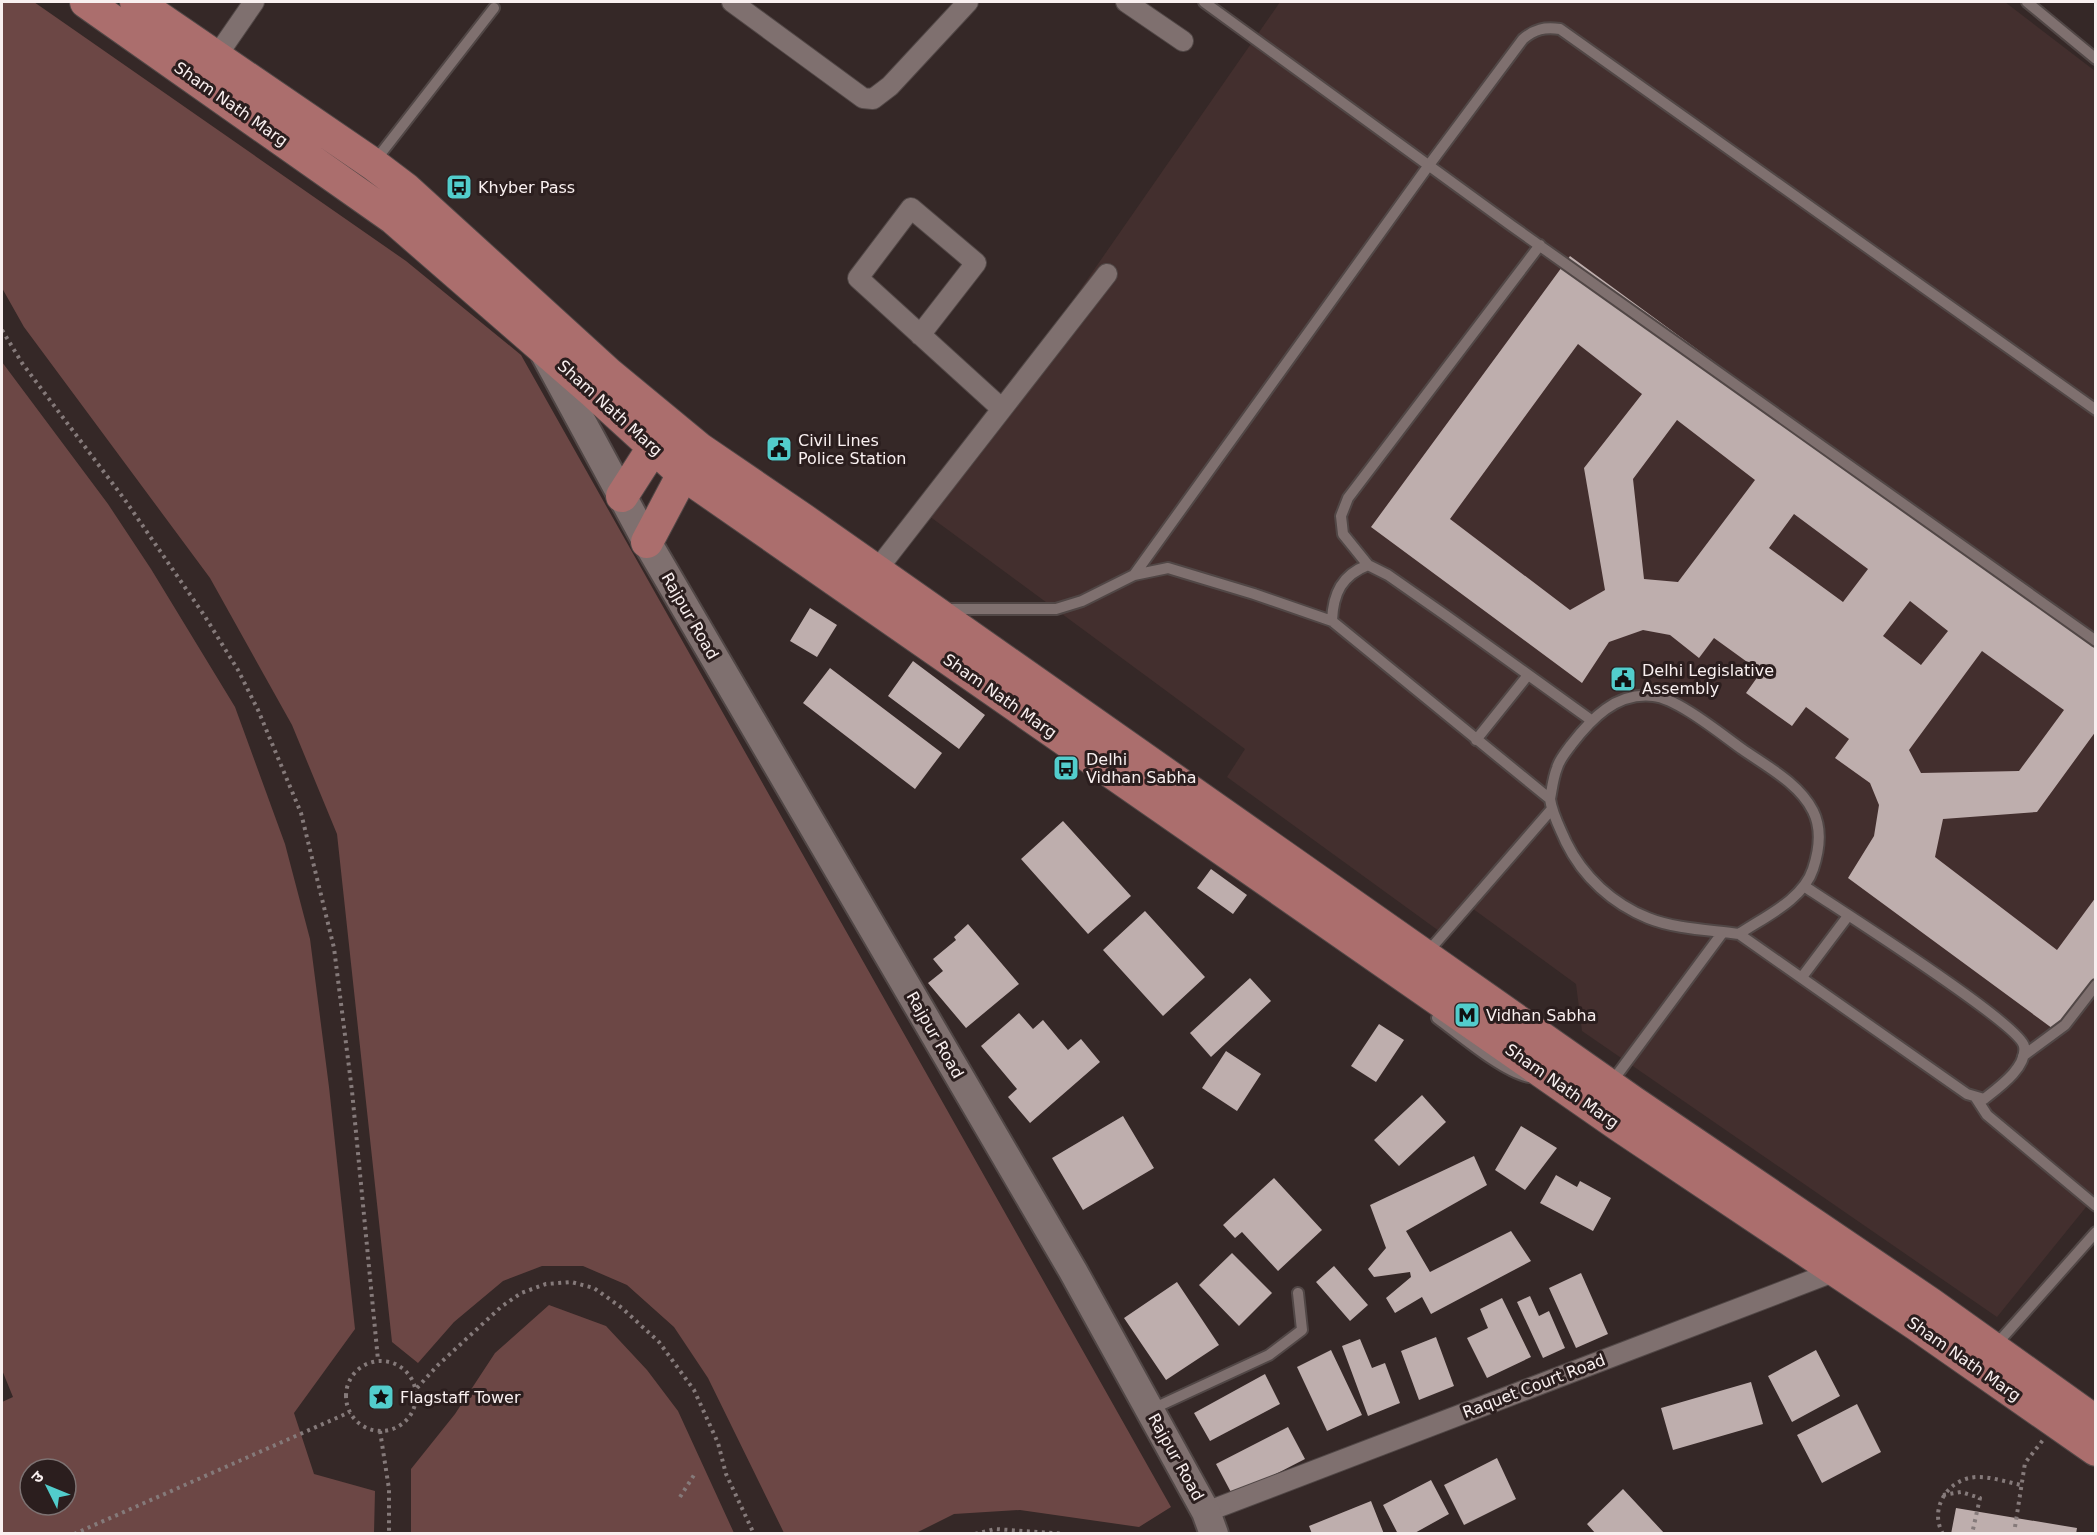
<svg xmlns="http://www.w3.org/2000/svg" width="2097" height="1535" viewBox="0 0 2097 1535" font-family="'DejaVu Sans','Noto Sans Devanagari',sans-serif">
  <style>
    .built { fill: #432f2e }
    .forest { fill: #6c4745; fill-rule: evenodd }
    .building { fill: #beaead; fill-rule: evenodd }
    .lines { fill: none; stroke-linecap: round; stroke-linejoin: round }
    .lane-casing { stroke: #514746; stroke-width: 14 }
    .street-casing { stroke: #514746; stroke-width: 22 }
    .secondary-casing { stroke: #514746; stroke-width: 32 }
    .primary-casing { stroke: #514746; stroke-width: 34 }
    .path { stroke: #857a7a; stroke-width: 4; stroke-dasharray: 3 4.5; stroke-linecap: butt }
    .lane { stroke: #7f706f; stroke-width: 10 }
    .street { stroke: #7f706f; stroke-width: 20 }
    .secondary { stroke: #7f706f; stroke-width: 28 }
    .primary { stroke: #ab6e6d; stroke-width: 32 }
    .labels { text-anchor: middle; dominant-baseline: central; stroke-width: 6; stroke-linejoin: round; paint-order: stroke }
    .street-label { font-size: 16px; fill: #f9f0f0; stroke: #2b1e1e }
    .poi-label { font-size: 16px; fill: #f9f0f0; stroke: #2b1e1e; text-anchor: start }
  </style>
  <rect width="100%" height="100%" fill="#352827"/>
  <!-- built -->
  <path class="built" d="M1280,2H2005L2095,71V1196L1997,1317L1582,1031L1576,984L1465,903L1439,931L1227,777L1245,749L925,513Z"/>
  <!-- forest -->
  <path class="forest" d="M2,2H34L406,261L521,355L1171,1507L1139,1527L1020,1510L954,1514L916,1533H784L708,1378L674,1327L627,1285L583,1266H542L503,1281L454,1322L418,1363L392,1342L337,834L292,725L210,578L24,327L2,288Z
    M2,362L108,504L151,569L235,707L285,844L310,939L329,1087L355,1329L294,1413L314,1474L375,1491L374,1533H2V1402L13,1397L2,1370ZM30,1469H66V1505H30Z
    M549,1305L606,1326L647,1370L678,1411L734,1533H411V1469L455,1414L495,1353Z"/>
  <!-- building -->
  <path class="building" d="M1570,256L2096,642V731L2037,812L1943,819L1935,857L2057,950L2096,897V986L2060,1034L1848,878L1874,836L1879,805L1870,783L1835,758L1849,739L1806,707L1792,726L1746,693L1761,672L1714,638L1699,658L1670,635L1643,630L1609,642L1582,683L1371,527ZM1578,344L1642,394L1584,468L1605,590L1570,610L1450,519ZM1677,420L1755,480L1678,582L1644,579L1633,479ZM1794,514L1868,569L1843,602L1769,548ZM1910,601L1948,631L1921,665L1883,636ZM1982,651L2064,710L2019,771L1921,773L1909,750Z
    M810,608L837,625L817,657L790,641Z
    M913,661L985,715L959,749L888,696Z
    M830,668L942,753L915,789L803,703Z
    M1063,821L1131,896L1088,934L1021,859Z
    M1211,869L1247,895L1233,914L1197,888Z
    M1145,911L1205,977L1163,1016L1103,950Z
    M968,924L1019,984L966,1028L928,983L943,971L933,959L956,940L954,937Z
    M1250,978L1271,1001L1211,1057L1190,1033Z
    M1019,1013L1033,1029L1043,1020L1068,1050L1081,1039L1100,1062L1030,1123L1008,1097L1017,1089L981,1046Z
    M1379,1024L1404,1040L1376,1082L1351,1066Z
    M1226,1051L1261,1074L1237,1111L1202,1088Z
    M1422,1095L1446,1122L1399,1166L1374,1140Z
    M1123,1116L1154,1168L1083,1210L1052,1158Z
    M1521,1126L1557,1148L1525,1190L1495,1170Z
    M1474,1156L1487,1185L1406,1231L1430,1272L1511,1231L1531,1261L1431,1314L1422,1297L1395,1313L1386,1298L1411,1277L1410,1272L1374,1277L1368,1269L1386,1248L1370,1205Z
    M1556,1175L1577,1187L1580,1181L1611,1198L1593,1231L1540,1203Z
    M1274,1178L1322,1230L1278,1271L1242,1232L1235,1238L1223,1225Z
    M1232,1253L1272,1293L1239,1326L1199,1285Z
    M1334,1266L1368,1305L1350,1321L1316,1282Z
    M1581,1273L1608,1334L1576,1348L1549,1288Z
    M1177,1282L1219,1345L1166,1380L1124,1318Z
    M1530,1296L1539,1316L1549,1311L1565,1348L1543,1358L1517,1302Z
    M1502,1298L1531,1357L1487,1378L1467,1338L1488,1328L1480,1309Z
    M1436,1337L1454,1386L1419,1400L1401,1351Z
    M1360,1339L1372,1368L1385,1363L1400,1403L1368,1416L1342,1346Z
    M1331,1350L1362,1415L1327,1431L1297,1367Z
    M1816,1350L1840,1396L1792,1422L1768,1376Z
    M1265,1374L1280,1404L1210,1441L1194,1413Z
    M1751,1382L1763,1424L1673,1450L1661,1408Z
    M1857,1404L1881,1452L1822,1483L1797,1435Z
    M1288,1427L1305,1459L1233,1496L1216,1464Z
    M1497,1458L1516,1499L1464,1525L1444,1485Z
    M1431,1480L1449,1514L1413,1534H1398L1383,1505Z
    M1623,1489L1665,1534H1596L1587,1524Z
    M1371,1501L1384,1534H1312L1309,1526Z
    M1956,1508L2077,1528L2076,1534H1951Z"/>
  <g class="lines">
    <!-- lane casing -->
    <g class="lane-casing">
      <path id="lane" d="M1204,2L1512,226L2096,641
        M2027,2L2096,59
        M375,161L494,8
        M1540,245L1348,498L1341,516L1343,534L1368,565L1388,575L1448,617L1591,720
        M1134,575L1429,165L1523,39C1535,29 1544,27 1560,29L2096,410
        M945,609H1056L1082,601L1134,575L1168,568L1254,594L1332,621L1550,799C1552,814 1560,828 1566,842C1583,877 1613,904 1648,918C1675,929 1711,930 1739,934C1764,917 1803,900 1813,869C1819,851 1822,829 1813,811C1799,783 1766,766 1742,749C1721,734 1677,698 1653,696C1616,692 1591,719 1571,745C1566,752 1559,760 1557,768C1553,778 1552,789 1550,799
        M1332,621C1333,593 1342,575 1368,565
        M1476,740L1528,675
        M1739,934L1967,1094L1984,1099C1998,1088 2028,1067 2024,1046C2019,1023 1835,907 1804,886
        M1426,954L1551,810
        M1802,977L1848,916
        M1437,1018C1460,1035 1503,1072 1529,1077
        M2023,1056L2065,1025L2096,985
        M1611,1083L1723,932
        M1976,1098L1987,1115L2096,1206
        M1995,1346L2096,1232
        M1150,1410L1269,1355L1302,1330L1298,1293"/>
    </g>
    <!-- street casing -->
    <g class="street-casing">
      <path id="street" d="M732,2L863,98L873,99L890,86L968,2
        M1126,2L1183,41
        M216,57L254,2
        M920,335L976,263L911,208L858,278L1002,409
        M876,571L1107,274
        M1206,1512L1836,1271L1841,1267"/>
    </g>
    <!-- secondary casing -->
    <g class="secondary-casing">
      <path id="secondary" d="M545,354L647,542L1073,1271L1206,1512L1214,1534"/>
    </g>
    <!-- primary casing -->
    <g class="primary-casing">
      <path id="primary" d="M86,2L393,218L593,392L683,474L1620,1126L1917,1325L2096,1450
        M136,2L373,164L406,189L608,373L700,449L804,520L1633,1102L1931,1304L2096,1422
        M622,496L665,429
        M647,542L683,474L694,457"/>
    </g>
    <!-- path -->
    <path class="path" d="M2,330L22,363L125,500L204,615L238,670L258,710L301,813L334,948L352,1091L378,1360
      M346 1396a35 35 0 1 1 70 0a35 35 0 1 1-70 0Z
      M417,1388L438,1365L501,1307L521,1293L546,1284L571,1282L594,1288L622,1308L659,1342L694,1390L718,1443L726,1474L754,1534
      M380,1431L389,1489V1534
      M1943,1495L1961,1492L1980,1498L1972,1534
      M680,1497L694,1475
      M2015,1527L2025,1463L2043,1440
      M74,1534L350,1412
      M975,1534L995,1529L1066,1534
      M1943,1534C1928,1508 1949,1477 1978,1477C1992,1477 2007,1482 2021,1485
      M1991,1534V1533"/>
    <!-- lane -->
    <use href="#lane" class="lane"/>
    <!-- street -->
    <use href="#street" class="street"/>
    <!-- secondary -->
    <use href="#secondary" class="secondary"/>
    <!-- primary -->
    <use href="#primary" class="primary"/>
  </g>
  <!-- icons -->
  <defs>
    <g id="bus-square" transform="scale(1.35)"><rect x="-9" y="-9" width="18" height="18" rx="4" fill="#52cdcc" stroke="#2b1e1e"/><path d="M-5-6H5V4H4V6H2V4H-2V6H-4V4H-5ZM-3.5-4V0h7V-4ZM-3.5 1.2v1.5H-2V1.2ZM2 1.2v1.5H3.5V1.2Z" fill="#111"/></g>
    <g id="civic-square" transform="scale(1.35)"><rect x="-9" y="-9" width="18" height="18" rx="4" fill="#52cdcc" stroke="#2b1e1e"/><path d="M-.6-6.5H3V-4.5H.6V-3L4-1V1h2V6H-6V1h2V-1L-.6-3ZM-1.2 2.5V6h2.4V2.5Z" fill="#111"/></g>
    <g id="metro-square" transform="scale(1.35)"><rect x="-9" y="-9" width="18" height="18" rx="4" fill="#52cdcc" stroke="#2b1e1e"/><path d="M-5.5 5V-5H-3L0 0L3-5H5.5V5H3V-.5L0 4L-3-.5V5Z" fill="#111"/></g>
    <g id="sight-square" transform="scale(1.35)"><rect x="-9" y="-9" width="18" height="18" rx="4" fill="#52cdcc" stroke="#2b1e1e"/><path d="M0-6L1.8-2.2L6-1.7L2.9 1.2L3.7 5.4L0 3.3L-3.7 5.4L-2.9 1.2L-6-1.7L-1.8-2.2Z" fill="#111"/></g>
  </defs>
  <g fill-rule="evenodd">
    <use href="#bus-square" x="459" y="187"/>
    <use href="#civic-square" x="779" y="449"/>
    <use href="#civic-square" x="1623" y="679"/>
    <use href="#bus-square" x="1066" y="768"/>
    <use href="#metro-square" x="1467" y="1015"/>
    <use href="#sight-square" x="381" y="1397"/>
  </g>
  <g class="labels">
    <!-- street labels -->
    <g class="street-label">
      <text transform="translate(231 104) rotate(35)">Sham Nath Marg</text>
      <text transform="translate(610 408) rotate(42)">Sham Nath Marg</text>
      <text transform="translate(690 616) rotate(60)">Rajpur Road</text>
      <text transform="translate(1000 696) rotate(35)">Sham Nath Marg</text>
      <text transform="translate(935 1035) rotate(60)">Rajpur Road</text>
      <text transform="translate(1562 1086) rotate(35)">Sham Nath Marg</text>
      <text transform="translate(1964 1359) rotate(35)">Sham Nath Marg</text>
      <text transform="translate(1534 1386) rotate(-21)">Raquet Court Road</text>
      <text transform="translate(1176 1457) rotate(61)">Rajpur Road</text>
    </g>
    <!-- poi labels -->
    <g class="poi-label">
      <text x="478" y="187">Khyber Pass</text>
      <text x="798" y="440">Civil Lines<tspan x="798" dy="18">Police Station</tspan></text>
      <text x="1642" y="670">Delhi Legislative<tspan x="1642" dy="18">Assembly</tspan></text>
      <text x="1086" y="759">Delhi<tspan x="1086" dy="18">Vidhan Sabha</tspan></text>
      <text x="1486" y="1015">Vidhan Sabha</text>
      <text x="400" y="1397">Flagstaff Tower</text>
    </g>
  </g>
  <!-- border -->
  <rect width="2097" height="1535" fill="none" stroke="#f9f0f0" stroke-width="6"/>
  <!-- north arrow -->
  <g transform="translate(48 1487) rotate(313)"><circle r="28" fill="#2b1e1e" stroke="#7d7272" stroke-width="1.5"/>
  <path d="M0-4.5L10 22L0 15L-10 22Z" fill="#52cdcc"/>
  <text y="-9" font-size="16" font-weight="bold" text-anchor="middle" fill="#f9f0f0">उ</text>
  </g>
</svg>
